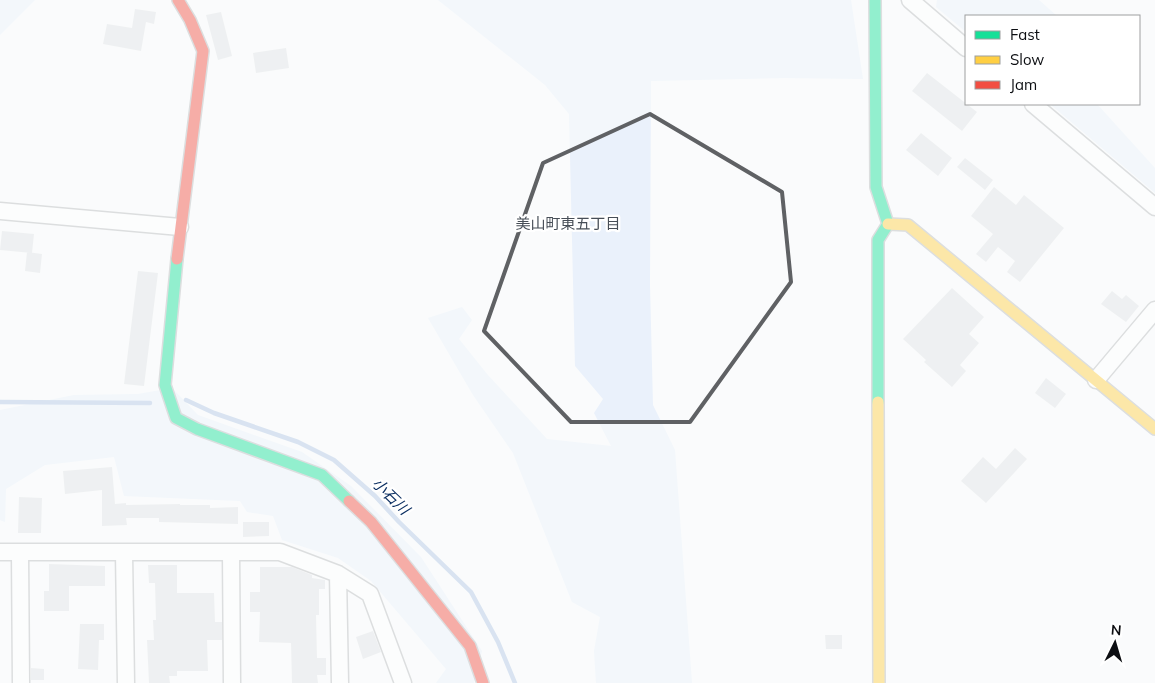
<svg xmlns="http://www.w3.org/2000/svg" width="1155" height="683" viewBox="0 0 1155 683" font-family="Mulish,'Noto Sans JP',sans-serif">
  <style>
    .green { fill: #eaf1fb }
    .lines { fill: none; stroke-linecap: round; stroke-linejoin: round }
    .stream { stroke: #b1c6e4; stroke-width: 4.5 }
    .building { fill: #e1e3e6 }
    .street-casing { stroke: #b9bbbd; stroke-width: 19 }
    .fast-casing { stroke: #b9bbbd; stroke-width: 14 }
    .slow-casing { stroke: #b9bbbd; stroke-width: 14 }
    .jam-casing { stroke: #b9bbbd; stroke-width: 14 }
    .street { stroke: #fefeff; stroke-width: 16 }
    .fast { stroke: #16e098; stroke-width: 11 }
    .slow { stroke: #ffcf43; stroke-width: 11 }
    .jam { stroke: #f24e42; stroke-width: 11 }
    .marked { fill: none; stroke: #5f6164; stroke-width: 4; stroke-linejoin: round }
    .labels { text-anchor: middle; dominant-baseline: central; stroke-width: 4.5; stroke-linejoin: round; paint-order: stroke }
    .neighbourhood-label { font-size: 15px; fill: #474e57; stroke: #fff }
    .water-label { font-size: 15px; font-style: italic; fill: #082c5f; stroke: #fff }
  </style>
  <rect width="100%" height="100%" fill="#fafbfc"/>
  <!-- green -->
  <path class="green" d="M0,0H35L0,35Z
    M438,0H851L863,79L785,78L651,81L650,285L653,405L675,450L692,683H596L594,651L600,617L572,602L513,453L473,395L428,318L462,307L472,320L459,339L487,374L547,439L611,446L594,413L603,399L575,366L569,114L545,85Z
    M937,0H1039L1057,16H966V32L936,7Z
    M1050,104H1097L1155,168V193Z
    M172,388L198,415L302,452L351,486L421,557L482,651L474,683H436L446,669L371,581L338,558L282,540L273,516L247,512L240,501L124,496L114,457L45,465L6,489L5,522L0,520V410L74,395L138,394Z"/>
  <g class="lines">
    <!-- stream -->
    <path class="stream" d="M186,400L214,413L298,442L334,460L375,496L399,522L471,592L498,642L515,683
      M0,402L150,403"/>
  </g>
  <!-- building -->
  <path class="building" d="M135,9L156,12L154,24L146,22L141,51L103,44L107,24L132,28Z
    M221,12L232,56L218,60L206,15Z
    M286,48L289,68L256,73L253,53Z
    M927,73L977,112L962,131L912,91Z
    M921,133L952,158L938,176L906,150Z
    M965,158L993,180L985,190L957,167Z
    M994,187L1016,205L1024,195L1064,228L1020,282L1007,272L1015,261L998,247L986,262L976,254L993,234L971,216Z
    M2,231L34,234L32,253L0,250Z
    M27,252L42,254L40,273L25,271Z
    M138,271L158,273L144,386L124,384Z
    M952,288L984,317L969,334L979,343L960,365L966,371L952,387L924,362L926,360L903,339Z
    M1112,291L1122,299L1126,295L1139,306L1126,322L1101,304Z
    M1046,378L1066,394L1055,408L1035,393Z
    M1015,448L1027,459L986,503L961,481L983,457L996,469Z
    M112,467L115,504L126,503V505L180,504V505H210V508L238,507V524L159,522V518H126L127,525L102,526V490L65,494L63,471Z
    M19,497L42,498L41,533H18Z
    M243,522H269V536L243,537Z
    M49,564L105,566V586H69V611H44V591H49Z
    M148,565H177V593H214L215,622H222V640H207L208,671H177V676H169L170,683H149L147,640H154L153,620H156L155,583H149Z
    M260,567H292L312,575V578L325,580V589H319V615H316L317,658H326V675H317L318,683H292L291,643L259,642L260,612H250V592H260Z
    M80,624H104V640H99L98,670L78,669Z
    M373,631L381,652L363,659L356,637Z
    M825,635H842V649H826Z
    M31,668L44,669V680H31Z"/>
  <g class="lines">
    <!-- street casing -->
    <g class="street-casing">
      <path id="street" d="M910,0L966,48
        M1033,104L1155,207
        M0,211L180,227
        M1096,380L1155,310
        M0,552H280L338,574L370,594L403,683
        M20,553L21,683
        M124,553L126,683
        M231,553L232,683
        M338,574L340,683"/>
    </g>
    <!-- fast casing -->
    <g class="fast-casing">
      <path id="fast" d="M875,0L876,187L888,224L878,240V402
        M177,259L165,385L176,418L197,429L322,475L349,501"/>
    </g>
    <!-- slow casing -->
    <g class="slow-casing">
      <path id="slow" d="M888,224L908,225L1155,429
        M878,402L879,683"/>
    </g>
    <!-- jam casing -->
    <g class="jam-casing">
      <path id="jam" d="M177,259L203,51L190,20L178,0
        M349,501L371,522L470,646L483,683"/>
    </g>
    <!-- street -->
    <use href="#street" class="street"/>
    <!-- fast -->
    <use href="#fast" class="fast"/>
    <!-- slow -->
    <use href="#slow" class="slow"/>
    <!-- jam -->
    <use href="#jam" class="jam"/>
  </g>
  <!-- marked area -->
  <path d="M0 0H1155V683H0ZM650,114L782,192L791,282L690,422H571L484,331L543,163Z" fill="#fafbfc" fill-opacity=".55" fill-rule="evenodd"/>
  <path class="marked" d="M650,114L782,192L791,282L690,422H571L484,331L543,163Z"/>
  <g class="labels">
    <!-- neighbourhood labels -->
    <g class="neighbourhood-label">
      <text x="568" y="223">美山町東五丁目</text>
    </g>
    <!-- water labels -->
    <g class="water-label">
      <text transform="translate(391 496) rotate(44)">小石川</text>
    </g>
  </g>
  <!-- legend -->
  <rect x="965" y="15" width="175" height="90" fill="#ffffff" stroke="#9e9fa0"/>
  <rect x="975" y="31" width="25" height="8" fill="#16e098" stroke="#9e9fa0"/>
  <text x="1010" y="40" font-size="15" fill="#0c0e12">Fast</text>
  <rect x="975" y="56" width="25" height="8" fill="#ffcf43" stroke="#9e9fa0"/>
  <text x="1010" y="65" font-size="15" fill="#0c0e12">Slow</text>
  <rect x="975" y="81" width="25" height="8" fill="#f24e42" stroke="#9e9fa0"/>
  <text x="1010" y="90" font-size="15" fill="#0c0e12">Jam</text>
  <!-- north arrow -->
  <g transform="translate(1115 643) rotate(5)" stroke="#ffffff" stroke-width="4" paint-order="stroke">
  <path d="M0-4L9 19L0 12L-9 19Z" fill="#0c0e12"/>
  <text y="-8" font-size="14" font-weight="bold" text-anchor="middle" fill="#0c0e12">N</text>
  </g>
</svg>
